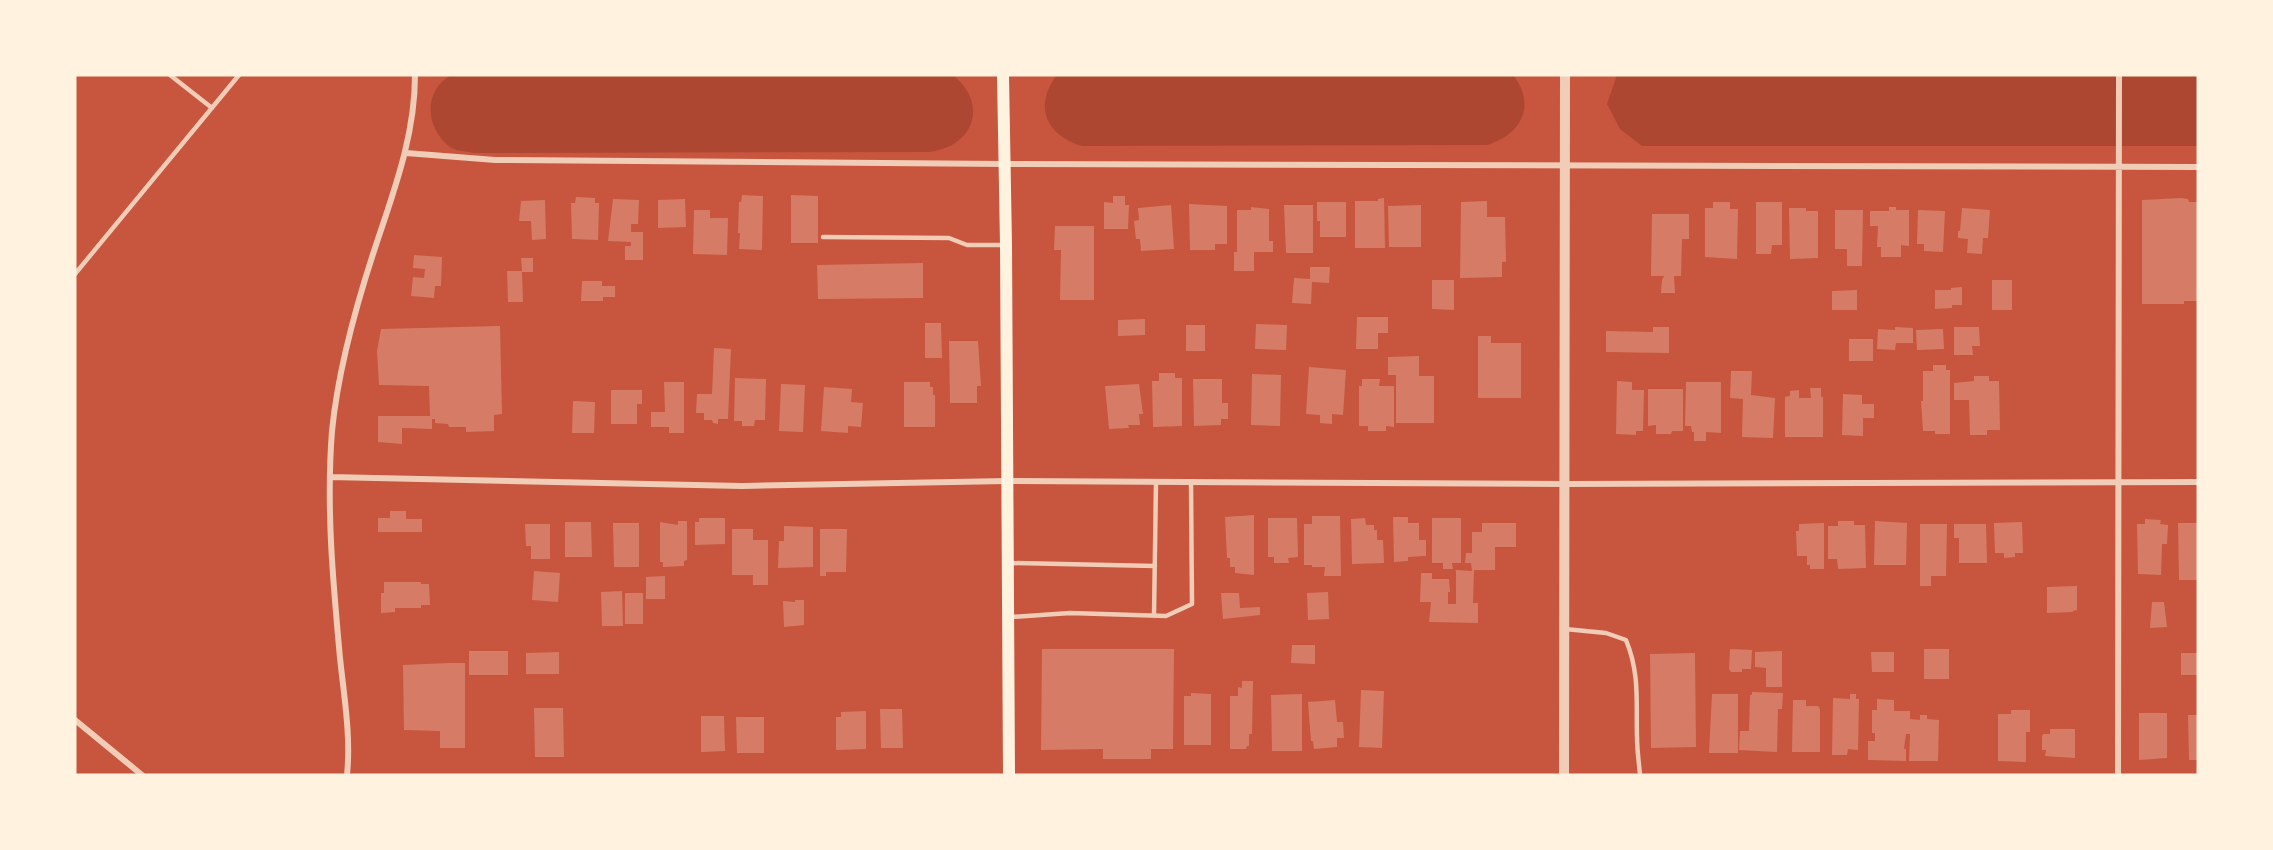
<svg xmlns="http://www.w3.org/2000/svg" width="2273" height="850" viewBox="0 0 2273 850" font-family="'Sofia Sans Condensed',sans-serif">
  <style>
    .green { fill: #ae4732 }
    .building { fill: #d67c66 }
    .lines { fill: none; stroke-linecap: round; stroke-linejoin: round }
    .service { stroke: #f1ccb7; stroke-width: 4.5 }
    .minor { stroke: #f1ccb7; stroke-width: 6 }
    .tertiary { stroke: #f1ccb7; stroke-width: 10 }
    .secondary { stroke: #fff3e0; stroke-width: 12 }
  </style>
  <rect width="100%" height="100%" fill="#c8553d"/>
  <!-- green -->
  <path class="green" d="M451,75H953C989,104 974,147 929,152L473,153C465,151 455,151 450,147C425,128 423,91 451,75Z
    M1057,75H1513C1537,105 1521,135 1487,145L1082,146C1046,135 1033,106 1057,75Z
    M1617,75H2198V146H1642L1620,129L1607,104Z"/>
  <!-- building -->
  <path class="building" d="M742,195L763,196L762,250L739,249L740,233H738L739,202H741Z
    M791,195L818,196V243H791Z
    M1113,196H1125V205H1129L1128,229H1104V202L1113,203Z
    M576,197L595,198V203H599L598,240L572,239L571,203H575Z
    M1384,198L1385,248H1355V201H1378V199Z
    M2181,198L2188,199L2189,202H2198V301H2184V304H2142V200Z
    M613,199L639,200L638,224H631V232H643V260H625V246H631V242L608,241Z
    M685,199L686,227L658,228V200Z
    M545,200L546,239L532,240L531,221H519L521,201Z
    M1487,201V217H1505L1506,262H1502V277L1460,278L1461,202Z
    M1317,202H1346V237H1320V221H1317Z
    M1713,202H1730V209H1738L1737,259L1705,257V208H1713Z
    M1756,202H1782V245H1772L1771,254H1756Z
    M1189,204L1227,206V244H1215V250H1190Z
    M1171,205L1174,249L1141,251L1140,239H1136L1134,221L1139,220L1138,208Z
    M1284,205H1313V253H1286Z
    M1421,205V247H1389L1388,206Z
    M1251,207L1269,209V241H1273V252H1254V271H1234V252H1237V210H1251Z
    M1889,207H1896V210H1909V246L1901,245V257H1881V247H1877L1878,226H1870V211H1889Z
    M1789,208H1806V211H1818V258L1790,259Z
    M1962,208L1990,210L1988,238H1983L1982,254L1967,253L1968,239L1958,238V231H1960Z
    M694,210H710V218H728L727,255L693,254Z
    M1835,210H1863L1862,266H1847V249H1835Z
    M1918,210L1945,211L1943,252L1924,251V244H1917Z
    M1652,214H1689V239H1682L1681,276H1674L1675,293H1661L1662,280L1664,276H1651Z
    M1055,226H1094V300H1060L1061,250H1054Z
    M414,255L442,257L441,286H435L434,298L411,296L413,277L424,278L425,269L413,268Z
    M521,258H533V272H522L523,302H508L507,271H522Z
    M923,263V298L818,299L817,265Z
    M1310,267H1330L1329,283L1312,282L1311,304L1292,303L1294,278L1310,279Z
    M1432,280H1454V310L1432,309Z
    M1992,280H2012V310H1992Z
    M582,281H602V286H615V297H603V301H581Z
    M1962,287V305H1952V308L1935,309V290H1951V288Z
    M1857,290V310H1832V291Z
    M1357,317H1388V333H1378V349H1356Z
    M1145,319V335L1118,336V320Z
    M925,323H941L942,358H925Z
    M1256,324L1287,325L1286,350L1255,349Z
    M1186,325H1205V351H1186Z
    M500,326L502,414L494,415V431L466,432V427H449L448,424L435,423V419H432V429L402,428V444L378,442V416H430L429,386L379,385L377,351L381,329Z
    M1653,327H1669V353L1606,352V331L1653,332Z
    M1895,327L1913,328V343H1896L1895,350L1877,349L1878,329L1895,330Z
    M1954,327H1979L1980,346H1972L1973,355H1954Z
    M1943,329L1944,349L1917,350L1916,330Z
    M1478,336H1491V343H1521V398H1478Z
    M1849,339H1873V361H1849Z
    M949,341H978L981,386H977V403H950Z
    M714,348L731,349L728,419H718V424L713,423L712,420H704V413H696L697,394H712Z
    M1419,356V376H1434V423H1396V375H1388V357Z
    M1933,365H1946V370H1950V434H1935V431H1923L1921,401H1923V371H1933Z
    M1309,367L1346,370L1343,415L1332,414V424L1320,423V415L1306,414Z
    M1731,371H1752L1751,395L1775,398L1773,438L1742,437L1743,399L1730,398Z
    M1159,373H1175V378H1182V426L1153,427L1152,381H1159Z
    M1252,374L1281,375L1280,426L1251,425Z
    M1974,376H1989V381H1999L2000,430H1987V435H1970L1969,400H1954V383L1974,381Z
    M735,378L766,379L765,420H755L754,426H742V421H734Z
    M1193,379H1222V403H1228V419H1221V425L1194,426Z
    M1362,379H1380L1379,386H1394V427L1386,426V431H1368V426H1359V386H1362Z
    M1617,381L1632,382V390H1644L1643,431H1636V435L1616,434Z
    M664,382H684V433H669V427H651V412H665Z
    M904,382H930V387H933V395H935V427H904Z
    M1686,382H1721V433L1706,432V441H1694V432H1692L1691,426H1685Z
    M781,384L805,385L803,432L779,431Z
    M1139,384L1143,414H1139L1140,425H1128L1129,428L1109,429L1105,386Z
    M824,387L852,389L851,402L863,403L861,427L848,426V433L821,431Z
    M1810,388H1821V397H1823V437H1785V397L1790,396V391L1799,390V398H1811Z
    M1648,389H1683V431H1672L1671,434H1656V425L1648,426Z
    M611,390H642V404H637V424H611Z
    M1843,394L1862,395V404H1874V418H1863V436L1842,435Z
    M573,401L595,402L594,433H572Z
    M390,511H406V519H422V532H378V518H390Z
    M1254,515V575L1235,573V567H1230V558H1227L1225,517Z
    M1312,516H1340L1341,576H1324L1325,567H1312V565H1304V524H1312Z
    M1393,517H1408V523H1419V540H1426V556L1408,557V561L1394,562Z
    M699,518H725V544L695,545V522H699Z
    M1268,518H1297L1298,557L1288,558L1289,563H1274V557H1268Z
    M1365,518L1366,525H1374V530H1377V540H1383L1384,563L1352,564L1351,519Z
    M1432,518H1461V563H1452L1453,569H1443V563H1432Z
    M2145,519L2161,520L2160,524L2168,525L2167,544H2162L2161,575L2138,574L2137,524H2145Z
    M678,521H687V560L684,561V566L663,567V562H660V522L678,525Z
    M1838,521H1854V525H1865L1866,568L1838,569L1837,559H1828V526H1838Z
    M1875,521L1907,523L1906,565H1874Z
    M565,522H591L592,557H565Z
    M2022,522L2023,553H2015V557L2004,558V553H1995L1994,523Z
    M613,523H639V567H614Z
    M1482,523H1516V547H1495V570H1474L1473,603H1478V623L1429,622L1431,602H1420L1421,573H1432V579H1449L1450,592H1448V604H1456V570L1472,571L1471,563H1465L1466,553H1472V532H1482Z
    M1824,523V569H1810V565H1807V556H1797L1796,531H1799V524Z
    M2178,523H2198V580H2179Z
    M525,524H550V559H531V546H526Z
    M1920,524H1947L1946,576H1931V586H1920Z
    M1954,524H1986L1987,563H1959V538H1954Z
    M784,526L813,527V567L778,568L779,541H784Z
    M732,529H753V540H768V585H753V575H732Z
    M820,529H847L846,572H826V576H820Z
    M534,571L560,573L558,602L532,600Z
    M665,576V599H646V577Z
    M384,582H421V584H429L430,605H421V608H395V612L381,613V593H384Z
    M2077,586V610L2073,611V612L2047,613V587Z
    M622,591L623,626H602L601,592Z
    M1328,592L1329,619L1308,620L1307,593Z
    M625,593H643V624H625Z
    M1221,593H1239L1240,608L1260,607V615L1223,619Z
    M795,600H804V625L784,627L783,601L795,602Z
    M2152,602H2164L2167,627L2150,628Z
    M1292,645H1315V664L1291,663Z
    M1042,649H1174L1173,749H1151V759H1103V749L1041,750Z
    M1730,649L1752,650L1751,669H1742V672H1731L1729,669Z
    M1924,649H1949V679H1924Z
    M469,651H508V675H469Z
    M1782,651V687H1766V668L1755,667V652Z
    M559,652V674H526V653Z
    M1871,652H1894V672H1872Z
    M1695,653L1696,747L1651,748L1650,654Z
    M2181,653H2198V675H2181Z
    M449,663H465V748H440V731L404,730L403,665Z
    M1242,681H1253L1252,734H1249V746H1247L1246,749H1230V696H1238V687L1242,688Z
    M1361,690L1384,691L1382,748L1359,747Z
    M1752,692L1783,693L1782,709H1778L1777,752L1739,750L1740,731H1749L1750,695H1752Z
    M1191,693L1211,694V745H1184V696H1191Z
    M1302,694V751H1272L1271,695Z
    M1712,694H1738V753H1709Z
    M1850,694H1856V699H1859L1858,750L1848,749L1847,755H1832L1833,698L1850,699Z
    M1877,699L1894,700V711H1910V719L1920,720V715H1927V719L1939,720L1938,761H1909L1910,734H1906L1904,749H1906V761L1868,760V741H1875V733H1872V710H1877Z
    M1335,700L1337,722H1343L1344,738H1337V747L1314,749L1313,741H1311L1308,702Z
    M1793,700H1806V706H1818L1820,709V752H1792Z
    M534,708H563L564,757H535Z
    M880,709H902L903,748H881Z
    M2011,710H2030V732H2026V762L1998,761V714H2011Z
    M866,711V749L836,750V717H841V712Z
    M2139,713H2167V758L2139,760Z
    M2188,715H2198V760H2189Z
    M701,716H724L725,751L701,752Z
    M736,717H764V753H737Z
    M2050,729H2075V758L2045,756L2046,750H2042V736L2043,734H2050Z"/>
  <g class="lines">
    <!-- service -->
    <path class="service" d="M170,75L212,108
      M823,237L949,238L967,245H1003
      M75,274L239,75
      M1010,563L1155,566
      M1154,616L1156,482
      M1011,617L1070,613L1166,616L1192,604L1191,482
      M1565,629L1606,633L1626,640C1640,674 1636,702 1637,737C1637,750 1639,763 1640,775"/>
    <!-- minor -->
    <path class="minor" d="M406,153L495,160L1005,164L2198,167
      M330,477L742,486L1007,481L1565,484L2198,482
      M75,720L142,775
      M347,775C351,736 344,696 340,658C333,582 326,507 332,431C338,370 355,309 374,251C393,193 415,137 415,75
      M2118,775L2119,75"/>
    <!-- tertiary -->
    <path class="tertiary" d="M1564,775L1565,75"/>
    <!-- secondary -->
    <path class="secondary" d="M1003,75L1006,245L1009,775"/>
  </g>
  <!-- border -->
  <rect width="2273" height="850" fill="none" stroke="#fff3e0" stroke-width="153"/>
</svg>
